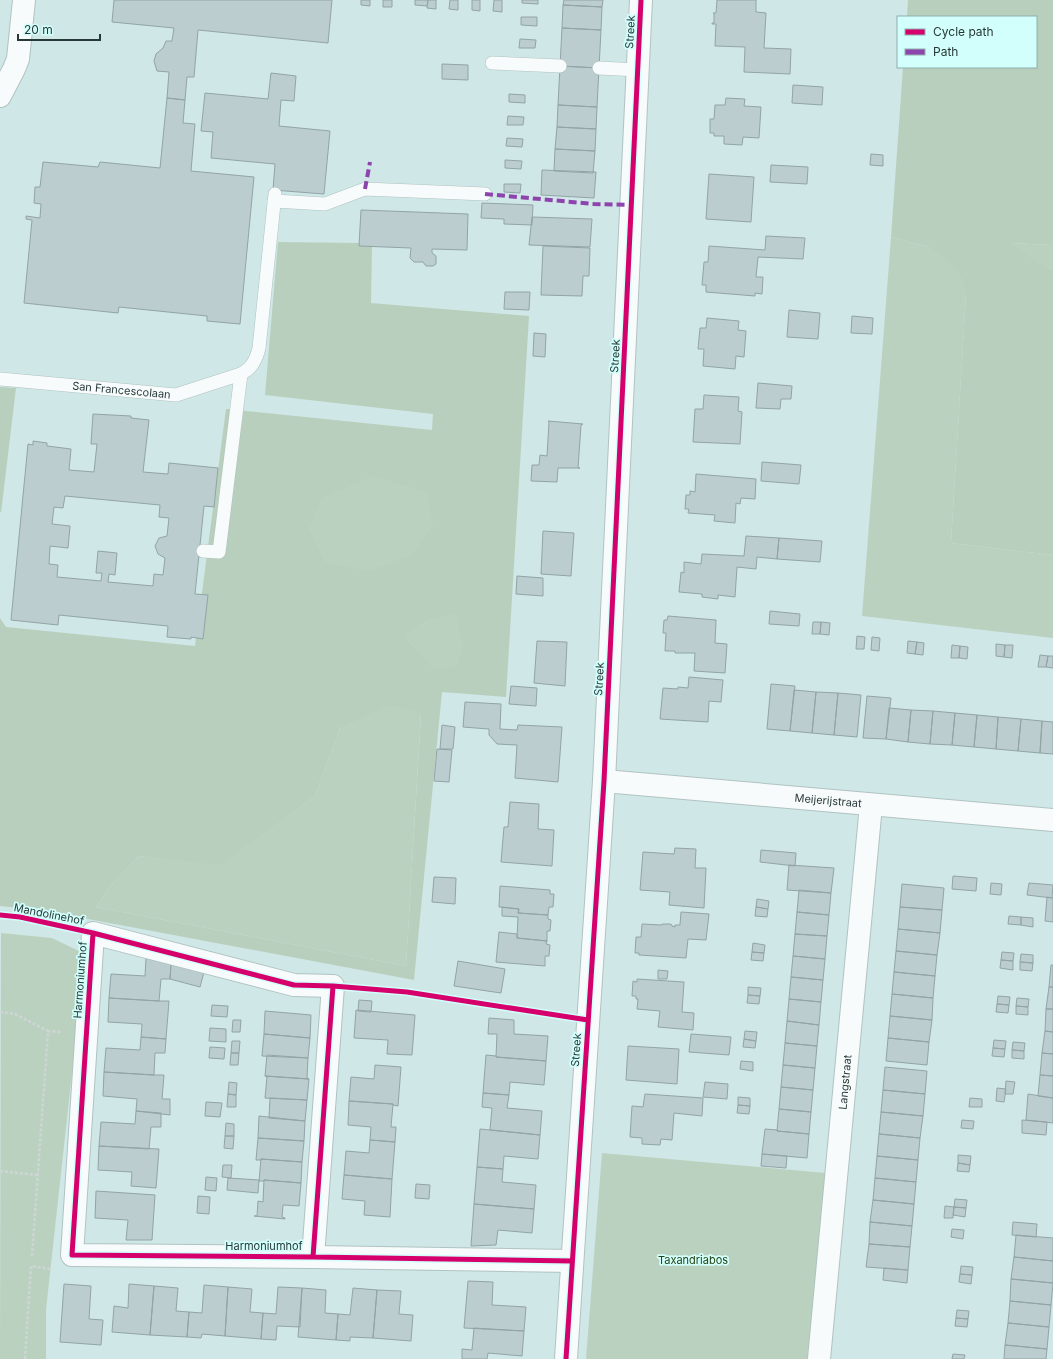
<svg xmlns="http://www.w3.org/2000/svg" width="1053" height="1359" viewBox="0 0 1053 1359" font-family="Inter,sans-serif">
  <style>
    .green { fill: #b9cfbd; fill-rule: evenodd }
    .forest { fill: #bbd1bf }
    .building { fill: #bbcdcf; stroke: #92a4a6; fill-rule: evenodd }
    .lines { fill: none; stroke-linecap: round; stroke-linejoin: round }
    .service-casing { stroke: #b0c3c2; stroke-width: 14 }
    .minor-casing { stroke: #b0c3c2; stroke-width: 24 }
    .path { stroke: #ced6d5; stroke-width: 2.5; stroke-dasharray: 3 2; stroke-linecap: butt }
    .service { stroke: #f8fbfb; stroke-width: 13 }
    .minor { stroke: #f8fbfb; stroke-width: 22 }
    .quiet { stroke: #8e44ad; stroke-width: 4; stroke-dasharray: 8 4; stroke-linecap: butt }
    .cycleway-casing { stroke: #d2fffb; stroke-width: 8 }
    .cycleway { stroke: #d6006c; stroke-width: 5 }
    .labels { text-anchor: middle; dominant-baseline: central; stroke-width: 3.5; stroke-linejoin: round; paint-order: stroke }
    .street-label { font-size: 11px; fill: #273937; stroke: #d2fffb }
    .park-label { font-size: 11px; fill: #284416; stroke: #d2fffb }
  </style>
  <rect width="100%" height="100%" fill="#cfe7e6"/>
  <!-- green -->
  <path class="green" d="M908,0H1053V245L1013,243L1046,267L1053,270V555L951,543L966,294L929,247L891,237L903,67H1036V17H907Z
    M278,242L359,243V246H372L371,303L529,316L506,697L442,692L414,980L40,910L0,906V618L6,627L195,646L226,409L432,430L433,414L265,395ZM430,619L412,645L405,636ZM421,714L406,966L96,907L111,885L139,856L220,866L315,796L340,728Z
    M0,387L16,388L1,513L0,511Z"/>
  <!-- forest -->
  <path class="forest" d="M891,237L929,247L944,257L954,266L962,279L966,294L951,543L1053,555V638L862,616Z
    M1013,243L1053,245V270C1037,264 1025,254 1013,243Z
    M373,476L426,492L433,525L411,556L367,571L325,562L309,529L322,498Z
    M456,614L463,647L457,666L445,669L432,667L404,636L430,619Z
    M389,705L421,713L406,966L96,907L111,885L139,856L220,865L315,796L340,728Z
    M1,933L52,938L85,954L46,1310V1359H54H0Z
    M602,1153L825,1173L814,1359H586Z"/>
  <!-- building -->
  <path class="building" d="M114,0H332L328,43L198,30L194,77H187L185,100L167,98L169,72L157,71L154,61L156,54L163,48L166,41H172L174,28L112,22Z
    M361,0H370V6L361,5Z
    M383,0H392V7H383Z
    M415,0H428L427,6L415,5Z
    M428,0H436V9L427,8Z
    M450,0H458V10L449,9Z
    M472,0H480V11L472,10Z
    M494,0H502V12L493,11Z
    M522,0H538V4L522,3Z
    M564,0H603L602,7L563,5Z
    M717,0H756V12L766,13L764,48L791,49L790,74L744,72L745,47L715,46L716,24H712V23H714V14L713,13H716Z
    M563,5L602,7L601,30L562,28Z
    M521,17H537V26L521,25Z
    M562,28L601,30L599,68L560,66Z
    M520,39L536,40L535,48H519Z
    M442,64L468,65V80L442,79Z
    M560,66L599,68L597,107L558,105Z
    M271,73L296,76L294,101L281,100L279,126L330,131L324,194L273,190L275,164L211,158L213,132L201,131L205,93L268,99Z
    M793,85L823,87L822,105L792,103Z
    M509,94L525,95V103L509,102Z
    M167,98L185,100L183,123L195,124L191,171L254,177L240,324L207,321V316L119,307L118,313L24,303L32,220L26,219V216L40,218L41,204L34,203L35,187H40L43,162L98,167L100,162L160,168Z
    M726,98L745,99L744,106L761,107L759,138L743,137L742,145L724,144V136H714V133H710V119H714L715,105H725Z
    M558,105L597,107L596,129L557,127Z
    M508,116L524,117L523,125H507Z
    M557,127L596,129L595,151L555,149Z
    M507,138L523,139L522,147L506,146Z
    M555,149L595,151L593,173L554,171Z
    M871,154L883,155V166L870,165Z
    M505,160L522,161L521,169L505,168Z
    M771,165L808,167L807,184L770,182Z
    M542,170L596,172L594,198L541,195Z
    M709,174L754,177L751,222L706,219Z
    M504,184H521L520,193L504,192Z
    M482,203L533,205L532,225L504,224V219L481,218Z
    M361,210L468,214L467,250L432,249V253L436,256V264L433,266H426L423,262H414L410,258L411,248L359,246Z
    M532,217L592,219L590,247L529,245Z
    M766,236L805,238L803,259L758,257L756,277H763L762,294L755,293V296L706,292V285H702L704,262H708L709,246L765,250Z
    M543,246L590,248L589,276H583L582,296L541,295Z
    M505,292H530L529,310L504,309Z
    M789,310L820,313L818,339L787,337Z
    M852,316L873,318L872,334L851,333Z
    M707,318L739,321L738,330L746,331L744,357L736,356L735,369L703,366L704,349H698L700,328H706Z
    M534,333L546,334L545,357L533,356Z
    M758,383L792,386L791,399H781L780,409L756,408Z
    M704,395L739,397L738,411L742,412L740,444L693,442L695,409H703Z
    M93,414L131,416V418L149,420L143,472L168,474L169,463L218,468L214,507L204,506L195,594L208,595L203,639L191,637V639L167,637L168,626L59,615L58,625L11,620L28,444L33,445V441L47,443V446L71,449L69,470L94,472L97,444H91ZM65,496L160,505L159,517L169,518L167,536L159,538L155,546L158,554L165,558L163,575L154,574L153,586L108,582L109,574L115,575L117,553L98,551L96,573H102L101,581L57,577L58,565L49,564L50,546L68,548L70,526L52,524L54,507L63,508Z
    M548,421L583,424L581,425L578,468H580H558L557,482L531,481L532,465H539L540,455L547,456L549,422Z
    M762,462L801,465L799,484L761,481Z
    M696,474L756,479L755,499L741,498L740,504L736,503L735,523L714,521L715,515L688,513L689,509H685L686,495H690V491L695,492Z
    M543,531L574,533L571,576L541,574Z
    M746,536L779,538L777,559L757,557L756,569L737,567L735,597L718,595V599L702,597V594L679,592L681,572L684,573V562L701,564L702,554L744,556Z
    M779,538L822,541L820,562L777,559Z
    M517,576L543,578V596L516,594Z
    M770,611L800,614L799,626L769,624Z
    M668,616L716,620L715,643L727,644L725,673L694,671L695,653H675V651H665L666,633H663L664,620H667Z
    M813,622H821L820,634H812Z
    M821,622L830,623L829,635L820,634Z
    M857,636L865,637L864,649H856Z
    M872,637L880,638L879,651L871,650Z
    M537,641L567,642L565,686L534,683Z
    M908,641L917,642L915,654L907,653Z
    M917,642L924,643L923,655L915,654Z
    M996,644L1005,645L1004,657L996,656Z
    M952,645L960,646L959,658H951Z
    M1005,645H1013L1012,658L1004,657Z
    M960,646L968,647L967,659L959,658Z
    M1040,655L1048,656L1046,667H1038Z
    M1048,656H1053V668L1046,667Z
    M689,677L723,680L721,702L709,701L708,722L660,719L663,688L678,689V687L688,688Z
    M771,684L795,686L790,731L767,729Z
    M511,686L537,688L536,706L509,704Z
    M794,690L816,692L812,733L790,731Z
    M816,692L838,693L834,735L812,733Z
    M838,693L861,695L857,737L834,735Z
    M867,696L891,698L886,739L863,738Z
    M465,702L501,704L500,729L517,730L518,725L562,727L558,782L515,778L517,745L497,744L489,735V729L463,727Z
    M889,708L911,710L908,742L886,739Z
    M911,710L933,711L930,744L908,742Z
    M933,711L955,713L952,745L930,744Z
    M955,713L977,715L974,747L952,745Z
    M977,715L998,717L996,749L974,747Z
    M998,717L1021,719L1018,751L996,749Z
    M1021,719L1042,721L1040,753L1018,751Z
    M1042,721L1053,722V754L1040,753Z
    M442,725L455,727L453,749H440Z
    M437,749L452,750L449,782L434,781Z
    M510,802L539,804L538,829L554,830L552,866L501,862L504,827H508Z
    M675,848L696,849L695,868H706L704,908L669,905L670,892L640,890L643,852L674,854Z
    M761,850L796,853L795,866L760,862Z
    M789,865L834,868L831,893L787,890Z
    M953,876L977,878L976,891L952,889Z
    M434,877L456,878L455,904L432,902Z
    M991,883L1002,884L1001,895L990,894Z
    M1029,883L1053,885L1052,898L1027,895Z
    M902,884L944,888L942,910L900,907Z
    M500,886L550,890V894H554L553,907H549L548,915L518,913L519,909L499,907Z
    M799,890L831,893L829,915L797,912Z
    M1047,897L1053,898V922L1045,921Z
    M757,899L769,901L768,909L756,907Z
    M502,907L519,909L518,913L548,915V919L551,920L550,931H547V941L517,938L518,917L502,916Z
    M756,907L768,909L767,917L755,916Z
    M900,907L942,910L940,933L898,929Z
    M681,912L709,914L706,940L688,939L686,958L639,955V953H635L636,937H641L642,924L662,925V924H670L672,925V926L675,927V925H680Z
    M797,912L829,915L827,936L795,934Z
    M1009,916L1021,917V925L1008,924Z
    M1021,917L1033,918V927L1021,925Z
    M898,929L940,933L937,955L896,951Z
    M499,932L517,934V938L547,941L546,944L550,945L549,956H545V966L496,962Z
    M795,934L827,936L825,959L793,956Z
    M753,943L765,945L764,953L752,952Z
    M896,951L937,955L935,976L894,972Z
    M752,952L764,953L763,961L751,960Z
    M1002,952L1014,953L1013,961L1001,960Z
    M1021,954L1033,955V963L1020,962Z
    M793,956L825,959L823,980L791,977Z
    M146,958L171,964L170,979H161L159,1001L109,998L111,974L145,976Z
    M1001,960L1013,961V970L1000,968Z
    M458,961L505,969L501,993L454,986Z
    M1020,962L1033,963L1032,971L1020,970Z
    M171,964L204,972L200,987L170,979Z
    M1051,965H1053V987H1049Z
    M658,970L668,971L667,979H658Z
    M894,972L935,976L933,998L892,994Z
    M791,977L823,980L821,1002L789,999Z
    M637,979L684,982L682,1012L694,1013L693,1030L658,1027L660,1011L637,1009L638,999H636V996H632L633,981L637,982Z
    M748,987L761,988L760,996L748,995Z
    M1049,987H1053V1009H1046Z
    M892,994L933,998L932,1020L890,1016Z
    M748,995L760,996L759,1004L747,1003Z
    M998,996L1010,997L1009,1005L997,1004Z
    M109,998L159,1001H169L166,1039L141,1037L142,1024L108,1022Z
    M1017,998L1029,999L1028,1007L1016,1006Z
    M789,999L821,1002L819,1025L787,1021Z
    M359,1000L372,1001L371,1012L358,1011Z
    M997,1004L1009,1005L1008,1013L996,1012Z
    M212,1005L228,1006L227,1017L211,1016Z
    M1016,1006L1028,1007V1015L1016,1014Z
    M1046,1009H1053V1032L1045,1031Z
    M356,1010L415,1015L412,1055L387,1054L388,1040L354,1038Z
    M265,1011L311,1015L310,1038L264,1034Z
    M890,1016L932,1020L929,1042L888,1038Z
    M489,1018L514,1020V1034L548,1036L546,1061L496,1057L497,1034H488Z
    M233,1020H241L240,1032H232Z
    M787,1021L819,1025L817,1046L785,1043Z
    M210,1028L226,1029V1042L209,1041Z
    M745,1031L757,1032L756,1041L744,1039Z
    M1045,1031L1053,1032V1054L1042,1053Z
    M264,1034L310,1038L308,1058L262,1056Z
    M691,1034L731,1037L729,1055L689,1052Z
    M141,1037L166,1039L165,1053H155L154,1075L104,1072L106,1048L140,1050Z
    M888,1038L929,1042L927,1065L886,1061Z
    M744,1039L756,1041L755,1048L743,1047Z
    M994,1040L1006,1041L1005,1049L993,1048Z
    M232,1041H240L239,1053H231Z
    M1013,1042L1025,1043L1024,1051L1012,1050Z
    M785,1043L817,1046L815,1068L783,1065Z
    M628,1046L679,1049L677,1084L626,1080Z
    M210,1047L225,1048L224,1059L209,1058Z
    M993,1048L1005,1049L1004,1057L992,1056Z
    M1012,1050L1024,1051V1059L1012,1058Z
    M231,1053H239L238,1065H230Z
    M1042,1053L1053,1054V1076L1040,1075Z
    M267,1055L308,1058L307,1078L309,1079L265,1076Z
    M486,1055L496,1056V1057L546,1061L544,1085L510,1082L509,1095L483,1093Z
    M741,1061L753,1062V1071L740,1069Z
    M375,1065L401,1067L398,1106L393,1105V1104L349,1101L351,1077L374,1079Z
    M783,1065L815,1068L813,1090L781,1087Z
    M885,1067L927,1071L925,1094L883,1090Z
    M104,1072L154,1075H164L162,1099H170V1115L136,1111L137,1099L103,1096Z
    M1040,1075L1053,1076V1098L1038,1096Z
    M265,1076L309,1079L307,1100L265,1098L267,1077Z
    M1006,1081L1015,1082L1013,1094H1005Z
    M229,1082L237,1083L236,1095L228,1094Z
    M705,1082L728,1084L727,1099L703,1097Z
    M781,1087L813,1090L811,1112L779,1109Z
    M997,1088L1006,1089L1004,1102L996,1101Z
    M883,1090L925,1094L923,1116L881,1112Z
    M483,1093L509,1095L507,1108L542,1111L540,1135L490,1130L492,1108L482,1107Z
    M228,1094L236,1095V1107H227Z
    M645,1094L703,1098L702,1116L674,1113L672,1140L661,1139L660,1145L642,1144V1138L630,1137L632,1106L643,1107Z
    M1028,1094L1053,1098V1123L1026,1120Z
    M738,1097L750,1098V1106L738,1105Z
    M270,1098L307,1100L305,1121L269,1118Z
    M970,1098L982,1099V1107H969Z
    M349,1101L393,1104L391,1127H396L395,1142L370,1140L371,1127L348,1125Z
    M206,1102L222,1103L220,1117L205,1116Z
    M738,1105L750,1106L749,1114L737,1113Z
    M779,1109L811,1112L809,1134L777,1131Z
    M136,1111L161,1113V1127H151L149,1149L99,1146L101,1122L135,1124Z
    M881,1112L923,1116L920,1138L879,1134Z
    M259,1116L305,1121L304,1141L258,1138Z
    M962,1120L974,1121L973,1129L961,1128Z
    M1022,1120L1047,1122L1046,1135L1022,1133Z
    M226,1123L234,1124V1136H225Z
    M480,1129L540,1135L538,1159L504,1156L503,1169L477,1167Z
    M765,1129L777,1130V1131L809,1134L807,1158L762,1154Z
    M879,1134L920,1138L918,1160L877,1156Z
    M225,1136H234L233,1149L224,1148Z
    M258,1138L304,1141L302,1162L261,1159V1160H256Z
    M370,1140L395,1142L392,1179L344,1175L346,1151L369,1153Z
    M99,1146L159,1149L156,1188L131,1186L132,1172L98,1170Z
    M762,1154L787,1156L786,1168L761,1166Z
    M958,1155L971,1156L970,1165L958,1163Z
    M877,1156L918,1160L916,1182L875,1178Z
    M261,1159L302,1162L301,1183L264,1180V1181H259Z
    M958,1163L970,1165L969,1172L957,1171Z
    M223,1165H232L231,1178L222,1177Z
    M477,1167L503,1169L502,1182L536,1185L534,1209L474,1204Z
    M344,1175L392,1179L390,1217L364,1215L365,1201L342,1199Z
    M206,1177L217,1178L216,1191L205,1190Z
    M228,1178L259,1180L258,1193L227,1190Z
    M875,1178L916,1182L914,1204L873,1200Z
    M264,1180L301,1183L299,1206L283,1205L282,1217L285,1218V1219L254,1216H257L258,1201L263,1202Z
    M416,1184L430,1185L429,1199L415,1198Z
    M96,1191L155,1195L152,1240H126L128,1220L95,1218Z
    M198,1196L210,1197L209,1214L197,1213Z
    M955,1199L967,1200L966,1208L954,1207Z
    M873,1200L914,1204L912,1226L870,1222Z
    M474,1204L534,1209L532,1233L498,1230L496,1245L471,1246Z
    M945,1206L954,1207L953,1218H944Z
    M954,1207L966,1208L965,1217L953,1215Z
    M870,1222L912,1226L910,1247L869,1244Z
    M1013,1222L1037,1224L1036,1237L1012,1235Z
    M952,1229L964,1230L963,1239L951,1237Z
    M1016,1235L1053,1238V1261L1014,1257Z
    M869,1244L910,1247L908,1270L866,1267Z
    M1014,1257L1053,1261V1283L1011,1279Z
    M961,1266L973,1267L972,1275L960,1274Z
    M884,1268L908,1270L907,1283L883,1280Z
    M960,1274L972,1275L971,1284L959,1282Z
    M1011,1279L1053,1283L1051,1305L1010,1301Z
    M468,1281L493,1282L492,1305L526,1307L524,1331L464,1328Z
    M64,1284L91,1286L89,1319L103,1320L101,1345L60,1342Z
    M129,1284L154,1286L150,1335L112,1332L114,1306L128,1308Z
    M204,1285L228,1287L225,1336L202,1334L201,1338L187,1337L189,1312L202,1313Z
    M154,1286L178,1288L176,1311L189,1312L187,1337L150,1335Z
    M228,1287L252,1289L250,1312L263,1313L261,1339L225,1336Z
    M278,1287L302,1288L300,1327L277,1326L276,1340L261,1339L263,1313L276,1314Z
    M302,1288L326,1290L325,1313L338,1314L336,1340L298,1337Z
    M353,1288L377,1290L373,1338L350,1337V1341L336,1340L338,1314L350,1315Z
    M377,1290L401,1291L399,1314L413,1315L411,1341L373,1338Z
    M1010,1301L1051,1305L1049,1327L1008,1323Z
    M957,1310L969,1311L968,1319L956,1318Z
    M956,1318L968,1319L967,1327L955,1326Z
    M1008,1323L1049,1327L1047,1349L1005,1345Z
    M474,1328L524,1331L522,1356L488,1353L487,1359H462V1349L472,1350Z
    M1005,1345L1047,1349L1046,1359H1004Z
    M953,1354L965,1355L964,1359H952Z"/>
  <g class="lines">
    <!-- service casing -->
    <g class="service-casing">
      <g id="service">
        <path d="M492,63L560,66"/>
        <path d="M599,68L638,70"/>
        <path d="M274,201L325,204L365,189L485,194"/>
        <path id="s1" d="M0,379L176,395L241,374C252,368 256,360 259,348L275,194"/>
        <path d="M203,551L219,552L241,374"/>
      </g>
    </g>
    <!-- minor casing -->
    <g class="minor-casing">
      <g id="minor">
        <path d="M0,96L14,69L18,59L24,0"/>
        <path id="s2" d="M604,781L1053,820"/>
        <path d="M313,1257L333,986L294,985L93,933L72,1255L313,1257L572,1261"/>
        <path d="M566,1359L604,781L641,0"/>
        <path id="s3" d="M819,1359L871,805"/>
      </g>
    </g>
    <!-- path -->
    <path class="path" d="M0,1012L15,1014L48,1031
      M0,1171L37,1175
      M32,1256L48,1031L62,1032
      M25,1359L31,1266L51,1269"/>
    <!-- service -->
    <use href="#service" class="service"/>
    <!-- minor -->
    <use href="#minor" class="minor"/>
    <!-- quiet -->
    <path class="quiet" d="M365,189L370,162
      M485,194L594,204L632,205"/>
    <!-- cycleway casing -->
    <g class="cycleway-casing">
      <path id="cycleway" d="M0,915L20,917L93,933L294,985L333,986L407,992L588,1020
        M93,933L72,1255L313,1257L572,1261
        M313,1257L333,986
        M566,1359L604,781L641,0"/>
    </g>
    <!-- cycleway -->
    <use href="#cycleway" class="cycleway"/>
  </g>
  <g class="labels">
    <!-- street labels -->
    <g class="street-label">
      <text transform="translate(630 32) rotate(-87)">Streek</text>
      <text transform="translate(615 356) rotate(-87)">Streek</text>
      <text stroke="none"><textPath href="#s1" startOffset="122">San Francescolaan</textPath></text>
      <text transform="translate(599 679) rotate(-87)">Streek</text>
      <text stroke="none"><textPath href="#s2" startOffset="225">Meijerijstraat</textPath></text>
      <text transform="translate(49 914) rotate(11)">Mandolinehof</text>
      <text transform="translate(80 980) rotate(-86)">Harmoniumhof</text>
      <text transform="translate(576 1050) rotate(-86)">Streek</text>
      <text stroke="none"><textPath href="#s3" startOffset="278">Langstraat</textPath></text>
      <text x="264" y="1246">Harmoniumhof</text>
    </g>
    <!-- park labels -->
    <g class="park-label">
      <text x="693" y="1260">Taxandriabos</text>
    </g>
  </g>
  <!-- legend -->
  <rect x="897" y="16" width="140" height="52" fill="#d2fffb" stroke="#8eb0ad"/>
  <rect x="905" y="29" width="20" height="6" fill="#d6006c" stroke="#8eb0ad"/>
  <text x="933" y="36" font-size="12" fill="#273937">Cycle path</text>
  <rect x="905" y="49" width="20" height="6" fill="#8e44ad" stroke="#8eb0ad"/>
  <text x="933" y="56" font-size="12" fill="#273937">Path</text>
  <!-- scale -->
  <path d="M18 34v6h82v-6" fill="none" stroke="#273937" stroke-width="2"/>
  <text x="24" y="34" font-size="12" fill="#273937" stroke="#d2fffb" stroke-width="3" paint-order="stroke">20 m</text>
</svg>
